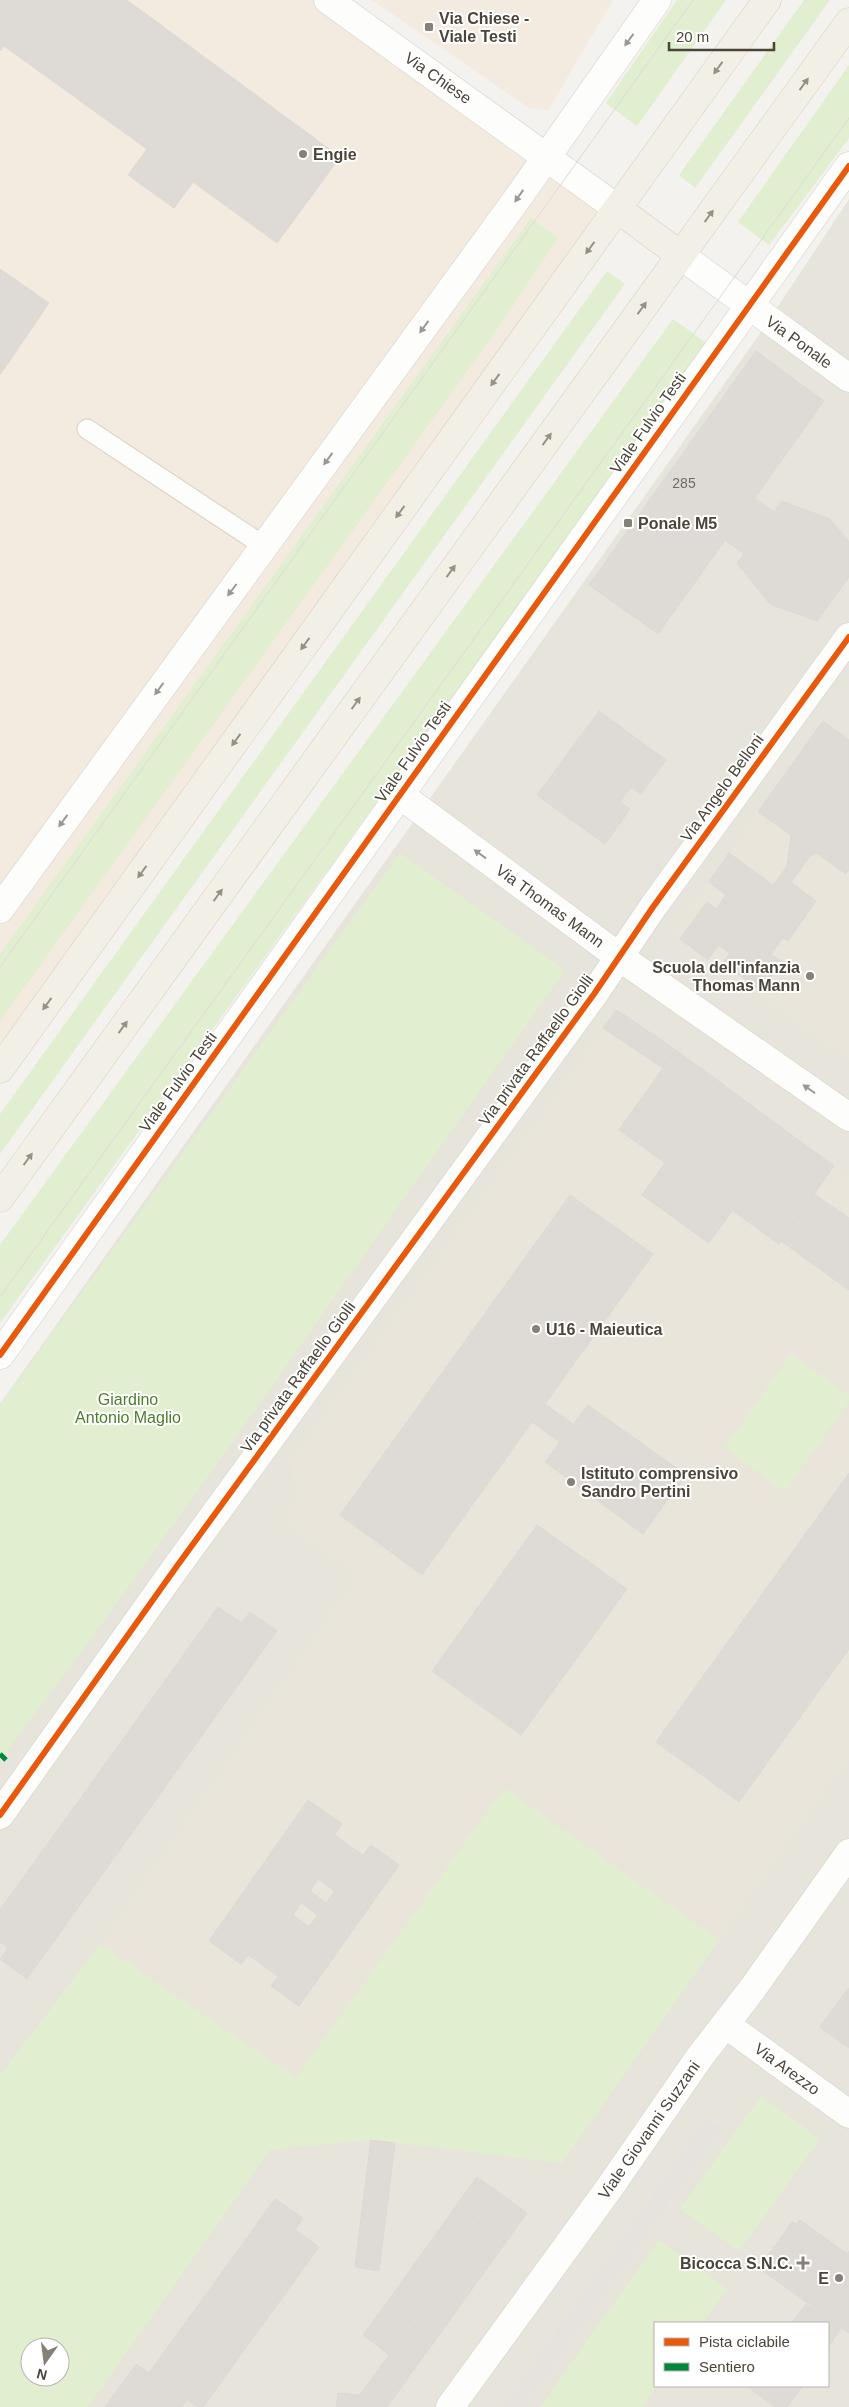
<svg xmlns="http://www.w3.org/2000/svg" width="849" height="2407" viewBox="0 0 849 2407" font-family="Helvetica,sans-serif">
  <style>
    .residential { fill: #e7e4dc; fill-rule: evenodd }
    .commercial { fill: #f3ebdf }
    .education { fill: #eae5da }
    .green { fill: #e1eecf; fill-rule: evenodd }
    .parking { fill: #e6e3df }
    .building { fill: #dedbd6; stroke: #dcd9d4; fill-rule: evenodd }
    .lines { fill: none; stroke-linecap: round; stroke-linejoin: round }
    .lane-casing { stroke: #d2d0cb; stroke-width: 21 }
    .street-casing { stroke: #d2d0cb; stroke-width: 29 }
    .primary-casing { stroke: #d6cebb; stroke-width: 29 }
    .lane { stroke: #fdfdfc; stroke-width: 19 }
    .street { stroke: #fdfdfc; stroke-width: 28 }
    .primary { stroke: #f2efe6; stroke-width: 28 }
    .tram { stroke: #dbdbda; stroke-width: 1 }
    .quiet { stroke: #00873e; stroke-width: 5; stroke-dasharray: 10 5; stroke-linecap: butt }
    .cycleway-casing { stroke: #fff; stroke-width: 9 }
    .cycleway { stroke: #e8590c; stroke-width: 6 }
    .oneway { fill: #9b9791 }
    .oneway2 { fill: #969187 }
    .poi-dot { fill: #868178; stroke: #fff; stroke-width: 2 }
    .labels { text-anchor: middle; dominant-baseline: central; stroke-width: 4; stroke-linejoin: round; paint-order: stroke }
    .number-label { font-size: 14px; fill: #706a61 }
    .poi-label { font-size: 16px; font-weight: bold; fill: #4b4439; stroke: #fff; text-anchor: start }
    .street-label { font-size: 16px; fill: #4b4439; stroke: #fff }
    .park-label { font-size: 16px; fill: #4a7f2a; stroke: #fff }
  </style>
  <rect width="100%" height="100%" fill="#f4f2ee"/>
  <!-- residential -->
  <path class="residential" d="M849,199V2407H0V1404L761,332ZM655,2323H828V2386H655ZM30,2347H60V2377H30Z"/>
  <!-- commercial -->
  <path class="commercial" d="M0,0H320L609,212L0,1056Z
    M372,0H613L548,111L529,108Z"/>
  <!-- education -->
  <path class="education" d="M823,721L849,740V1061L672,934Z
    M617,1010L849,1177V1758L719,1940L504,1788L296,2079L100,1944L352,1583L350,1570L281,1522L296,1501L290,1462Z"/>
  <!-- green -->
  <path class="green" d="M677,0H726L637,126L606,103Z
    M804,0H830L695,188L679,175Z
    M849,65V138L769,245L738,222Z
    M531,218L558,238L491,338L0,1021V954Z
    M607,271L625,284L0,1154V1114Z
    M673,319L708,344L0,1323V1245Z
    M400,853L565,970L224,1454L93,1636L0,1760V1405Z
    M791,1354L849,1395V1401L785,1492L724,1448Z
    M504,1788L719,1940L562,2163L371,2140L270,2150L88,2407H0V2075L100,1944L296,2078ZM30,2347H60V2377H30Z
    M761,2096L820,2139L739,2251L680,2209Z
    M659,2240L727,2289L703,2323H655V2386H658L643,2407H540Z"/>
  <!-- parking -->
  <path class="parking" d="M707,2118L722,2128L524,2407H503Z"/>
  <!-- building -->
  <path class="building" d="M0,0H127L340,157L277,243L193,182L174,208L128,175L147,149L4,46L0,51Z
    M0,269L49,303L0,375Z
    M756,351L824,401L755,498L774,512L782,501L830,519L849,542V577L817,621L770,604L737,563L744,554L725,540L658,634L589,585Z
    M599,711L666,760L641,794L631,787L620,802L630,809L605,844L537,795Z
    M823,721L849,740V870L846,874L758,812Z
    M791,836L816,853L809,857L783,894L772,887L787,866Z
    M729,853L773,885L772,887L783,894L791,882L816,901L788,941L783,938L771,954L782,962L761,991L723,963L730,953L718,945L708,960L680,939L707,902L716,909L726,895L709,882Z
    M617,1010L676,1050L663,1068L603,1028Z
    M676,1050L834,1166L779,1244L619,1130Z
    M665,1163L732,1211L709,1243L642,1195Z
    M814,1194L849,1218V1290L781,1241Z
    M570,1195L653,1254L422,1575L340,1515Z
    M545,1404L573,1424L560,1442L532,1422Z
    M588,1405L686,1475L643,1534L545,1462Z
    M849,1473V1649L739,1802L656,1742Z
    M537,1525L627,1589L521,1735L432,1671Z
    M218,1607L242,1623L250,1612L277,1631L27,1979L0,1959L8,1948L0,1942V1910Z
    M308,1800L342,1824L334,1835L363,1855L371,1845L399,1865L299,2006L271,1986L278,1976L248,1955L241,1964L209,1941ZM318,1879L335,1891L326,1903L310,1891ZM301,1903L318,1915L309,1927L293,1915Z
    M848,1988L849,1989V2048L820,2027Z
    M371,2140L395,2143L379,2271L355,2267Z
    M477,2177L527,2213L506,2242L456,2206Z
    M275,2199L303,2218L295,2230L319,2247L203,2407H198L149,2373Z
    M456,2206L506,2242L435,2341L385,2305Z
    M800,2220L846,2253L809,2304L763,2271L766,2266L762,2264L792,2222L796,2224Z
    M849,2251V2333L810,2305Z
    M806,2304L841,2328L828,2347V2323H792Z
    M385,2305L435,2341L412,2372L363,2335Z
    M389,2355L412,2372L387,2407H336L338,2393L360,2395Z
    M136,2364L187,2400L182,2407H105Z
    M747,2386H803L787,2407H775Z"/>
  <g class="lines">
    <!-- lane casing -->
    <g class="lane-casing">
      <path id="lane" d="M87,429L264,546"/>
    </g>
    <!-- street casing -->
    <g class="street-casing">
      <path id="street" d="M328,0L618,209
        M680,255L849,378
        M400,795L618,956L849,1117
        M0,909L517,199L657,0
        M0,1355L849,166
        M0,1815L177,1566L594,994L653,907L849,637
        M725,2024L849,2114
        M450,2407L610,2187L699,2058L753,1988L849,1853"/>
    </g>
    <!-- primary casing -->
    <g class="primary-casing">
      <path id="primary" d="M618,209L680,255
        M0,1069L767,0
        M0,1198L849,22"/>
    </g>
    <!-- lane -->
    <use href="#lane" class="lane"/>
    <!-- street -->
    <use href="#street" class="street"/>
    <!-- primary -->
    <use href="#primary" class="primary"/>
    <!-- tram -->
    <path class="tram" d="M0,967L693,0
      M0,1297L849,118"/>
    <!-- quiet -->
    <path class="quiet" d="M0,1754L6,1760"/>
    <!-- cycleway casing -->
    <g class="cycleway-casing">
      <path id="cycleway" d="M0,1355L849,166
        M0,1815L177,1566L594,994L653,907L849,637"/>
    </g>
    <!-- cycleway -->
    <use href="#cycleway" class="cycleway"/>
  </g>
  <!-- one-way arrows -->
  <defs><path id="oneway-solid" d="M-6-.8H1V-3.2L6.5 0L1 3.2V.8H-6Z" transform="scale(1.25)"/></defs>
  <g class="oneway">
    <use href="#oneway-solid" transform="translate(629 40) rotate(126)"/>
    <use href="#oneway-solid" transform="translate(519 196) rotate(125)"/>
    <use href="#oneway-solid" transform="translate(424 327) rotate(126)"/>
    <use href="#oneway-solid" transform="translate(328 459) rotate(126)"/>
    <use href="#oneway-solid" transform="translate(232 590) rotate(127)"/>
    <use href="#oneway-solid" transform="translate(159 689) rotate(126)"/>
    <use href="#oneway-solid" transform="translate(63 821) rotate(126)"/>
    <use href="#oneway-solid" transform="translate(480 854) rotate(-144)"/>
    <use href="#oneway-solid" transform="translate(809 1089) rotate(-145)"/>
  </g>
  <g class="oneway2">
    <use href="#oneway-solid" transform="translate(718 68) rotate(126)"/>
    <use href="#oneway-solid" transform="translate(804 84) rotate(-54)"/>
    <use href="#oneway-solid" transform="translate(709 216) rotate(-54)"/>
    <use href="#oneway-solid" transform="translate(590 248) rotate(126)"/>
    <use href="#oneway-solid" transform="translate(642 308) rotate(-54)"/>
    <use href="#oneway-solid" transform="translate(495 380) rotate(126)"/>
    <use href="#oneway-solid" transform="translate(547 439) rotate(-54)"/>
    <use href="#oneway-solid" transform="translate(400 512) rotate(126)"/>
    <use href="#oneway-solid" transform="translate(451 571) rotate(-54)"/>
    <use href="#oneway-solid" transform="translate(305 644) rotate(126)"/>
    <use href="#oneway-solid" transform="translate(356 703) rotate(-54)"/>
    <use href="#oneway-solid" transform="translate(236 740) rotate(126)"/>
    <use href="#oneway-solid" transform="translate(142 872) rotate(126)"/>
    <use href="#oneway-solid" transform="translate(218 895) rotate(-54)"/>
    <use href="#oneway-solid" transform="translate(47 1004) rotate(126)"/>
    <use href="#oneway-solid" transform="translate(123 1027) rotate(-54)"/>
    <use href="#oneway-solid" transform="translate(28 1159) rotate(-54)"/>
  </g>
  <!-- markers -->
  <g class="poi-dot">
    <rect x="424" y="22" width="10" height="10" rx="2.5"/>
    <circle cx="303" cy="154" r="5"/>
    <rect x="623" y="518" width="10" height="10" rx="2.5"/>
    <circle cx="810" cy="976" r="5"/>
    <circle cx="536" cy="1329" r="5"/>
    <circle cx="571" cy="1482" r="5"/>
    <path d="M800.5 2255.5h5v5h5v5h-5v5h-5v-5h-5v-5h5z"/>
    <circle cx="839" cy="2278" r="5"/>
  </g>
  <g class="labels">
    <!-- number labels -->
    <g class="number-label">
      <text x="684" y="483">285</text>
    </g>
    <!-- poi labels -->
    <g class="poi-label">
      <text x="439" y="18">Via Chiese -<tspan x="439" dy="18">Viale Testi</tspan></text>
      <text x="313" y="154">Engie</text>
      <text x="638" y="523">Ponale M5</text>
      <text x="800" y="967" text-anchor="end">Scuola dell'infanzia<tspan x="800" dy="18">Thomas Mann</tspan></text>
      <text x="546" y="1329">U16 - Maieutica</text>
      <text x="581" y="1473">Istituto comprensivo<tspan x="581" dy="18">Sandro Pertini</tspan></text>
      <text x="793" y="2263" text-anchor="end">Bicocca S.N.C.</text>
      <text x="829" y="2278" text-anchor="end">E</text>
    </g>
    <!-- street labels -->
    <g class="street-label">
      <text transform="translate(438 78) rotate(35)">Via Chiese</text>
      <text transform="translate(799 342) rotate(36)">Via Ponale</text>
      <text transform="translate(648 423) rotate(-55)">Viale Fulvio Testi</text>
      <text transform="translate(413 752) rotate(-55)">Viale Fulvio Testi</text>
      <text transform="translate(722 788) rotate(-54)">Via Angelo Belloni</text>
      <text transform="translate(550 906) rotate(36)">Via Thomas Mann</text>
      <text transform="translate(536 1050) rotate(-54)">Via privata Raffaello Giolli</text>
      <text transform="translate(178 1082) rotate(-54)">Viale Fulvio Testi</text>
      <text transform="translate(298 1377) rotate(-54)">Via privata Raffaello Giolli</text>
      <text transform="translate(787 2069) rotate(36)">Via Arezzo</text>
      <text transform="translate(649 2130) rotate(-55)">Viale Giovanni Suzzani</text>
    </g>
    <!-- park labels -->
    <g class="park-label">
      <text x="128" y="1399">Giardino<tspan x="128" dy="18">Antonio Maglio</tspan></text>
    </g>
  </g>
  <!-- legend -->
  <rect x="654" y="2322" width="175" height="65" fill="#ffffff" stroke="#b7b4b0"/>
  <rect x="664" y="2338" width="25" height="8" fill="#e8590c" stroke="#b7b4b0"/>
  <text x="699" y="2347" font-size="15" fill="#4b4439">Pista ciclabile</text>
  <rect x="664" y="2363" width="25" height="8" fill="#00873e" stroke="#b7b4b0"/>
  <text x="699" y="2372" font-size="15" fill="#4b4439">Sentiero</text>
  <!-- north arrow -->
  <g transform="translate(45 2362) rotate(194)"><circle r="24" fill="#ffffff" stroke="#b7b4b0"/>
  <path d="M0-4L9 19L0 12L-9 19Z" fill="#868178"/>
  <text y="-8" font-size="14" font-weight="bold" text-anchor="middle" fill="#4b4439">N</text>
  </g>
  <!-- scale -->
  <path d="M669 42v8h105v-8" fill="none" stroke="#4b4439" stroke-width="2.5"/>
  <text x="676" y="42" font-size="15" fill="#4b4439" stroke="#ffffff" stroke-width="4" paint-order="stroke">20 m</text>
</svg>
